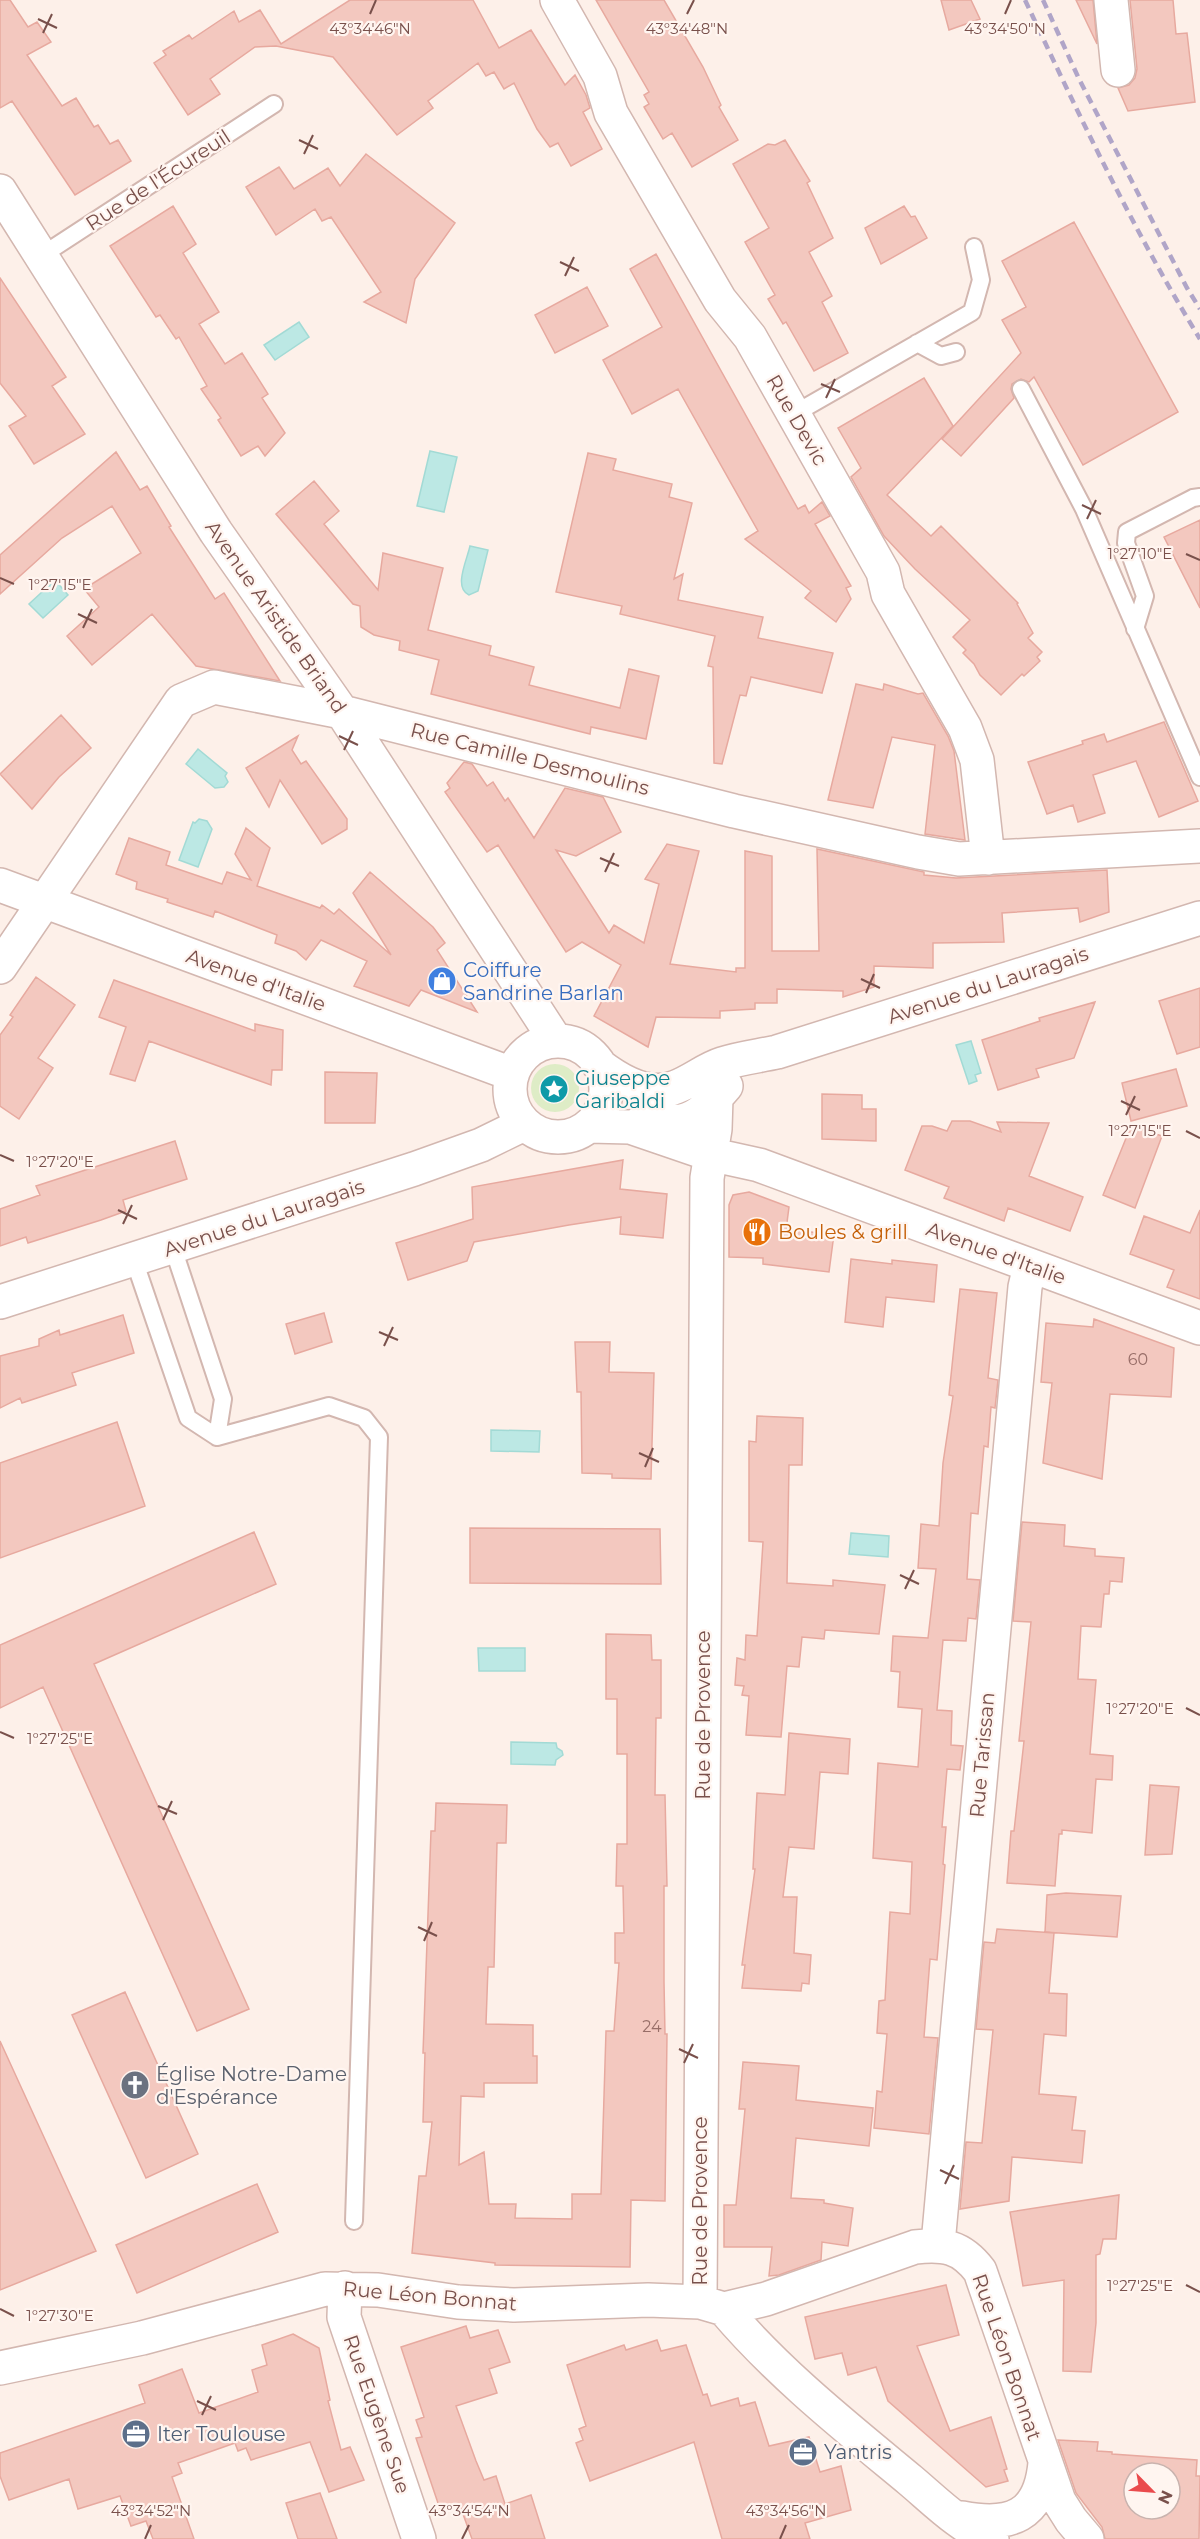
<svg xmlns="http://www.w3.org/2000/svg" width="1200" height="2539" viewBox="0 0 1200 2539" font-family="Montserrat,sans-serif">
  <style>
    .green { fill: #deecc6 }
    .water { fill: #bce8e4; stroke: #a2dad5; stroke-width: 1.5 }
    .building { fill: #f3c8bf; stroke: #e7a99f; stroke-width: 1.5; fill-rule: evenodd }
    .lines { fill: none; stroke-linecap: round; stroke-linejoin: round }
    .lane-casing { stroke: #d3b7b0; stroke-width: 20 }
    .street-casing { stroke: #d3b7b0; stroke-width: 36 }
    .lane { stroke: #fff; stroke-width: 16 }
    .street { stroke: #fff; stroke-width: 33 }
    .rail { stroke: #b0a5c8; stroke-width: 4.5; stroke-dasharray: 9 6; stroke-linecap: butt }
    .ticks { fill: none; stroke: #79504b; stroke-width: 2 }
    .labels { text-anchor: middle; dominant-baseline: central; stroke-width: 4.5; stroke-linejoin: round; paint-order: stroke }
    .number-label { font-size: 16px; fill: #986e68 }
    .street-label { font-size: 20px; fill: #79504b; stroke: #fff5f0 }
    .shop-label { font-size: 20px; fill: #366cbe; stroke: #fff5f0; text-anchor: start }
    .culture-label { font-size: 20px; fill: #0d838f; stroke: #fff5f0; text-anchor: start }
    .food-label { font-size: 20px; fill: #c56008; stroke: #fff5f0; text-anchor: start }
    .worship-label { font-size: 20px; fill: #5b616d; stroke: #fff5f0; text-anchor: start }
    .service-label { font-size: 20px; fill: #4e5e75; stroke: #fff5f0; text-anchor: start }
    .ticks-label { font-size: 15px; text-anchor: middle; fill: #79504b; stroke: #fff5f0; stroke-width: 4.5; stroke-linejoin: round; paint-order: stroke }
  </style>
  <rect width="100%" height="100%" fill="#fdf0e9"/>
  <!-- green -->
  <path class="green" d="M531 1088a24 24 0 1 1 48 0a24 24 0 1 1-48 0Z"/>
  <!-- water -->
  <path class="water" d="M299,322L309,337L275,360L264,345Z
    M430,451L457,457L444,512L417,506Z
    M470,546L488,550L478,591L469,595C453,588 467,560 470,546Z
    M55,580L68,595L43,618L29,604Z
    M198,749L227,773L225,776L228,782L224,787L215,788L186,764Z
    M199,819L207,821L212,829L198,867L179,860L193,822L195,823Z
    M971,1041L981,1073L975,1075L977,1081L969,1084L956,1045Z
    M491,1430L540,1431L539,1452L491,1451Z
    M851,1533L889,1536L888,1557L849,1554Z
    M478,1648H525V1671H479Z
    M511,1742L556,1743L557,1748L562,1751L563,1755L556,1760L555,1765L511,1764Z"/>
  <!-- building -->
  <path class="building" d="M0,0H10L28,27L37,22L51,42L27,55L62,106L76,98L94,127L98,125L110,144L118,140L131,161L75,195L12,101L0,108Z
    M350,0H473L499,48L531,30L565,85L575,75L586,95L590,108L583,112L602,149L571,166L558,143L550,147L537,129L514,83L504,89L494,72L486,76L478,63L428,101L433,108L397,135L333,57L276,46L255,47L210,79L220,94L188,115L154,63L166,55L163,51L189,35L192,39L234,11L239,22L260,10L281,44Z
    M596,0H664L703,67L721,105L719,107L738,140L692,167L672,133L663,139L644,107L649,104L644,95L649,92Z
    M941,0H971L980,19L949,30Z
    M1076,0H1093L1097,44Z
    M1130,0H1173L1176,34L1187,33L1195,102L1128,111L1118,88L1129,85L1135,78L1137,69Z
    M785,140L810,181L807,183L833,238L809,252L832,296L822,302L848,353L814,371L786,322L783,324L768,299L775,295L745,242L769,228L733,164L768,144L775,145Z
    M366,154L455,223L415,279L406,323L364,302L381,292L331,217L322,221L315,209L276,235L246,187L279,167L294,189L328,168L340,186Z
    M173,206L196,244L183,253L219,312L199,324L225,364L242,353L268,394L262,398L285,433L265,456L258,446L241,456L218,420L221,418L201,389L207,386L179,337L176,339L160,315L156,317L110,246Z
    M904,206L911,217L915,216L927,238L881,264L865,228Z
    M1074,222L1178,412L1083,465L1034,377L1029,382L1021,379L1012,384L1011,389L1014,398L961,456L942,439L1021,353L1002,320L1026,307L1002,261Z
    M656,254L798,509L805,505L809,513L822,502L830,516L815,524L851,586L846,588L851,599L836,622L805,598L811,591L745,539L758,531L678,389L632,414L603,360L662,327L630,269Z
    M0,278L66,377L52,386L85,434L34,464L9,426L26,416L0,383Z
    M587,287L608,326L555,353L535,315Z
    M924,378L953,426L887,495L931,536L941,526L1018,603L1017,604L1033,633L1028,638L1042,652L1037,657L1040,661L1024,676L1022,674L1001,695L980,675L974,664L963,653L966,650L953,637L970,620L915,569L884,536L851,477L861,468L838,428Z
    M116,452L140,490L147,486L171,526L169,527L215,599L224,593L280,681L196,666L152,614L92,665L67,636L99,607L84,589L141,553L112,506L62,538L0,594V555Z
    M588,453L616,459L613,470L672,484L669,497L692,503L674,579L683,574L678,600L763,617L758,638L833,653L822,693L751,677L746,696L740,695L722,764L714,763L713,667L708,666L715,636L620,614L622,606L556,592Z
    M314,481L339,511L324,524L378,590L383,553L443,568L428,630L491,646L489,655L534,667L529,685L620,708L629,669L659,676L646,739L591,727L590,734L431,694L439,660L399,650L400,641L374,635L361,627L360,606L353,604L276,514Z
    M1200,520V608L1164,537Z
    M856,684L883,690L884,684L918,694L923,693L948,736L954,751L965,840L925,834L935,745L892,737L873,808L828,800Z
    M61,715L91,748L59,777L32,809L0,774Z
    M1164,722L1198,801L1159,817L1136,761L1093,775L1105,813L1078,822L1073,805L1047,814L1028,762L1083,744L1082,741L1104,734L1107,742Z
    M298,736L292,750L301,764L306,761L347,819V829L322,844L280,780L269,807L246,768Z
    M464,762L472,764L487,786L493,782L505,801L508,798L534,838L565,788L603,797L621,832L576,856L556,850L609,933L614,925L644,943L659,884L645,879L667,844L699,851L670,964L736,972V968H745V851L772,856V951H819L817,849L924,872V875L956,878L1107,870L1109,912L1080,922L1078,908L1002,913L1004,942L933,943V968L874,966V987L843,997V991L777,989V1003H755V1009L720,1011V1018L656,1017L648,1047L594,1016L621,965L582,942L566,952L498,845L487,852L445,792L450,788L447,783Z
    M246,828L270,848L257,886L320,908L322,905L334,914L339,909L391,955L353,893L370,872L433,927L445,943L437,950L477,1012L421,990L409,1006L354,986L367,961L321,940L306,960L296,951L275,943L277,935L215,911L213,917L167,902L168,899L136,889L137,882L116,874L129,838L170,852L166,865L222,884L227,872L251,880L235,854Z
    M36,977L75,1005L38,1058L53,1068L19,1119L0,1106V1035L13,1017L10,1015Z
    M114,980L255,1031V1024L283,1030L282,1070H272L271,1085L149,1041L135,1081L110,1074L126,1027L99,1017Z
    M1200,988V1047L1177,1054L1159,1001Z
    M1095,1002L1074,1058L1036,1069L1039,1077L998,1090L982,1040L1040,1021L1039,1018Z
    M1176,1069L1187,1106L1131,1121L1122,1083Z
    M325,1072L377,1073L375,1123H325Z
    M822,1094L862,1095V1109H876V1141L822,1139Z
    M952,1121H970L1001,1132L997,1122L1049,1123L1029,1176L1083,1197L1070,1231L1008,1208L1004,1221L944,1198L949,1187L905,1170L922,1126H932L947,1131Z
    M1131,1126L1162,1136L1135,1208L1103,1195Z
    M175,1141L187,1179L123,1200L126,1211L101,1220L28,1243L26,1237L0,1246V1209L40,1195L36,1186Z
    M623,1160L620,1189L667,1194L663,1238L620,1234L621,1217L569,1225L474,1242L467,1261L408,1280L396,1243L473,1219L472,1187Z
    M749,1192L789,1207L786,1230L834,1234L829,1272L763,1264V1258L729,1257V1205L733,1195Z
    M1200,1210V1299L1167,1287L1174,1270L1130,1254L1144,1216L1190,1233Z
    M851,1259L892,1264V1260L937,1265L934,1302L886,1297L883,1327L845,1322Z
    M960,1289L997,1293L988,1378L998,1380L995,1408L991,1407L988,1447L984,1446L978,1514L971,1513L967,1579L980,1580L976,1619L968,1618L966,1641L943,1640L937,1710L952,1711L951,1745L963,1746L960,1770L947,1769L942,1827H946L943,1864L945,1865L937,1960L930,1959L924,2037L938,2038L929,2134L874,2128L877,2091L882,2092L887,2034L877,2033L879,2001L885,2000L890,1912L910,1914L912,1862L873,1858L878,1763L918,1767L922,1709L898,1707L900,1672L891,1671L893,1636L928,1638L936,1569L918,1568L921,1524L939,1526L943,1463L953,1396L949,1395Z
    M324,1313L332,1342L295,1354L286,1324Z
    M123,1315L134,1353L72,1373L76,1385L22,1403L20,1398L0,1408V1356L39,1346V1339L59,1330L60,1335Z
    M1094,1319L1174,1348L1171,1397L1110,1394L1102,1479L1043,1463L1052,1383L1041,1382L1046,1323L1093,1327Z
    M575,1342H610L609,1372L654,1373L651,1479L612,1478V1474L582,1473L581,1392H577Z
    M757,1416L803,1418L802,1465H789L787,1583L833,1586V1580L885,1585L879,1634L825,1630L824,1639L802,1637L799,1667L787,1666L781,1737L746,1735L749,1696L742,1695L744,1686L735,1685L737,1658L745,1660L746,1635L757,1636L763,1542L749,1541V1441L756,1442Z
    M117,1422L145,1506L0,1558V1463Z
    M1022,1522L1065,1525L1064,1546L1095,1549V1556L1124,1558L1122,1582L1110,1581L1109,1594H1104L1101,1627L1081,1626L1078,1679L1096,1680L1090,1754L1113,1756L1112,1780L1096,1779L1092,1833L1062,1830V1834H1059L1055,1886L1007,1883L1011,1831H1014L1024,1741H1019L1031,1622L1013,1621Z
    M470,1528L660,1529L661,1584L470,1583Z
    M254,1532L276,1584L94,1664L249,2009L197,2031L43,1687L0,1708V1645Z
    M606,1634L651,1635L652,1660H661V1718H656L655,1795H665L667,1886H664V1982L665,2034H667L665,2201L631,2200L630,2267L495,2265V2263L412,2253L419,2176H426L432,2122H423L425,2053H423L431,1831H435L436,1803L507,1805L506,1843H497L494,1967H488L486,2024L533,2025V2056H537V2083H484V2097L461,2096L459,2165L484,2152L489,2204H516L515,2218L572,2219V2194H601L606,2031H614L619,1963H615V1933H624L623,1886H616L617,1844H627V1754H617V1699H606Z
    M789,1733L850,1739L848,1774L820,1772L814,1849L789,1847L783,1897H797L794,1953L811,1955L809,1984L802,1983L801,1991L742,1988L745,1965H742L755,1869H753L757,1793L785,1795Z
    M1150,1785L1179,1787L1172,1854L1145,1855Z
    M1066,1893L1121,1896L1117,1937L1045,1932L1047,1895Z
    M997,1929L1054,1933L1049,1993L1067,1994L1066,2036L1044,2034L1039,2094L1076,2097L1072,2130L1085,2131L1082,2163L1012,2157L1009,2201L960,2209L966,2142L982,2143L993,2030L976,2029L984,1942L995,1943Z
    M125,1992L198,2154L146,2178L72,2015Z
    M0,2041L96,2251L0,2290Z
    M743,2062L799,2066L796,2100L873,2108L869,2146L796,2138L791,2198L824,2200V2203L853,2208L848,2246L822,2242L821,2260L779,2275L769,2276L772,2247H724V2205H736L745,2109H739Z
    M257,2184L278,2232L137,2293L116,2245Z
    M1119,2195L1116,2239H1103L1100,2254L1096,2255V2323L1091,2372L1063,2371L1064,2280L1023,2286L1010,2212Z
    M946,2285L959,2335L917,2346L950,2431L991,2417L1007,2469L1004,2470L1008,2481L986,2487L888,2401L876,2367L848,2375L842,2353L815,2359L805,2317Z
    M466,2326L470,2338L498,2330L510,2362L489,2369L497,2393L456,2406L476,2461L484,2480L496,2476L505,2504L531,2495L545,2539H472L459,2503L440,2509L416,2438L422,2437L416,2420L424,2417L401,2347Z
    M293,2334L319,2348L330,2400L328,2401L341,2450L350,2447L364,2480L329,2492L310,2442L251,2460L246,2448L238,2451L235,2443L178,2463L182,2473L172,2477L194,2539H153L146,2521L131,2526L120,2496L78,2509L69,2479L9,2500L0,2476V2453L145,2403L139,2385L182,2369L199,2413L258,2392L252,2370L267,2365L262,2345Z
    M657,2340L661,2351L686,2345L703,2395L707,2394L711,2406L738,2398L740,2406L755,2402L769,2446L809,2437L820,2472L841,2466L851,2510L805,2523L810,2539H722L694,2442L590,2481L576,2443L583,2440L579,2429L586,2426L567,2365L624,2345L626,2350Z
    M1058,2440L1098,2442L1097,2451L1112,2452V2454L1197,2460L1196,2476H1200L1199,2539H1105L1102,2527L1076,2493ZM1134,2473H1170V2509H1134Z
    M320,2493L337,2539H298L286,2503Z"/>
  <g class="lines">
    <!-- lane casing -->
    <g class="lane-casing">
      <path id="lane" d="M41,256L274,104
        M917,343L941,356L956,352
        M1021,389L1084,509L1200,777
        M794,414L972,312L981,280L974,247
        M1135,629L1145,596L1126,543L1127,532L1193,498L1200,497
        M173,1248L223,1399L217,1437
        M134,1260L188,1418L217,1437L329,1406L364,1418L379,1437L354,2221"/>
    </g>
    <!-- street casing -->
    <g class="street-casing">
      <path id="street" d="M557,0L600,76L611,113L720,300L750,337L883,572L888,594L965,728L977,760L988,858
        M1111,0L1118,70
        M0,191L216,532L342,712L556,1041
        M0,885L512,1074
        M0,967L181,701L214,687L342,712L734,811L918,852L959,859L1200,846
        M510 1089a48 48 0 1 1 96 0a48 48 0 1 1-96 0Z
        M599,1065C620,1081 650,1098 676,1087C692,1081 706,1069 722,1064C740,1058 759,1056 777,1052L1200,918
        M640,1123C664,1111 663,1124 681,1121C700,1118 714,1100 726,1086
        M589,1126L630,1127L709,1154L759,1165L1200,1328
        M0,1302L414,1169L481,1145L524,1124
        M938,2244L1025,1287L1030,1266
        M345,2288L344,2317L419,2539
        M700,2302L707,1178L715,1129L716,1098
        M724,2309C778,2373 846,2427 910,2480C935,2501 961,2528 992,2539
        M0,2368L142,2338L325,2289L378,2290L458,2302L514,2305L648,2300L700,2302L724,2309L766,2299L915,2247C944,2244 961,2246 980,2271L1059,2501L1071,2520L1087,2539
        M962,2518C1010,2527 1040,2517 1045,2463"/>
    </g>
    <!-- lane -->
    <use href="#lane" class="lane"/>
    <!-- street -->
    <use href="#street" class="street"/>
    <!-- rail -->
    <path class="rail" d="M1025,0C1079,115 1133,230 1200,339
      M1043,0L1079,79L1187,288L1200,309"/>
  </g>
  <!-- ticks -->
  <path class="ticks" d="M370,14L376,0M687,14L694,0M1005,14L1011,0M38,19L57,28M43,33L52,14M299,140L318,149M304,154L313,135M560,262L579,271M565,276L574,257M821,384L840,392M826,398L835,379M1082,505L1101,514M1087,519L1096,500M1186,554L1200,560M0,578L14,584M78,614L97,623M83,628L92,609M339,736L358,745M344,750L353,731M600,858L619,866M605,872L614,853M861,979L880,988M866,993L874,974M1121,1101L1140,1110M1126,1115L1135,1096M1186,1131L1200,1138M0,1155L14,1161M118,1210L137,1219M123,1224L132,1205M379,1332L398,1340M384,1346L393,1327M639,1453L659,1462M645,1467L653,1448M900,1575L919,1584M905,1589L914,1570M1186,1708L1200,1715M0,1732L14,1738M158,1806L177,1814M163,1820L172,1801M418,1927L437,1936M424,1941L432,1922M679,2049L698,2058M684,2063L693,2044M940,2170L959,2179M945,2184L954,2165M1186,2285L1200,2292M0,2309L14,2316M197,2401L216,2410M202,2415L211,2396M145,2539L151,2525M462,2539L469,2525M780,2539L786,2525"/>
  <!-- icons -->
  <defs>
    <g id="shop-disc" transform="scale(1.5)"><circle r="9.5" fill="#3f7fe0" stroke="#fff5f0"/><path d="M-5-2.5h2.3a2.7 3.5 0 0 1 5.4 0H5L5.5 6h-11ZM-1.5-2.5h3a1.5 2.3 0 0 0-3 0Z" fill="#fff"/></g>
    <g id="sight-disc" transform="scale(1.5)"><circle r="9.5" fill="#0f9aa8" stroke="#fff5f0"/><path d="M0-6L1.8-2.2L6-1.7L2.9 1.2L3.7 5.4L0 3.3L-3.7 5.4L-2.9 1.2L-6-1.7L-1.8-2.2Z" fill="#fff"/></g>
    <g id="restaurant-disc" transform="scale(1.5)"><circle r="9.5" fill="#e8710a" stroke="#fff5f0"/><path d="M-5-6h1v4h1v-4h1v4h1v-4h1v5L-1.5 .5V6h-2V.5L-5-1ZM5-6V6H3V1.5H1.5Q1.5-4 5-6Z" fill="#fff"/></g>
    <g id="church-disc" transform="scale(1.5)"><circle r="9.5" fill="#6b7280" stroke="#fff5f0"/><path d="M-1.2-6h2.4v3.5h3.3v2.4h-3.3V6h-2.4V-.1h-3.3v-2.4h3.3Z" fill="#fff"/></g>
    <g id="office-disc" transform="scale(1.5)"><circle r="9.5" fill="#5c6f8a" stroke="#fff5f0"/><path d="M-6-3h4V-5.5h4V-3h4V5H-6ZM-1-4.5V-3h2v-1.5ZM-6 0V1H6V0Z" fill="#fff"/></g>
  </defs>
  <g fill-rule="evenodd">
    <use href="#shop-disc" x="442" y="981"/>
    <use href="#sight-disc" x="554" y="1089"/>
    <use href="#restaurant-disc" x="757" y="1232"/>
    <use href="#church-disc" x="135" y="2085"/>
    <use href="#office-disc" x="136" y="2434"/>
    <use href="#office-disc" x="803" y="2452"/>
  </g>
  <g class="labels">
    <!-- number labels -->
    <g class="number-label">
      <text x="1138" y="1359">60</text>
      <text x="652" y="2026">24</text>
    </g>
    <!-- street labels -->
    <g class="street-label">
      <text transform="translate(158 180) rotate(-33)">Rue de l'Écureuil</text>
      <text transform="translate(797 420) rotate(60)">Rue Devic</text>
      <text transform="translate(276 617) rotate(55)">Avenue Aristide Briand</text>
      <text transform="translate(530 759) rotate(14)">Rue Camille Desmoulins</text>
      <text transform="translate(256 980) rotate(20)">Avenue d'Italie</text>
      <text transform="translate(988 985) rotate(-18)">Avenue du Lauragais</text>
      <text transform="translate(264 1218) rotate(-18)">Avenue du Lauragais</text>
      <text transform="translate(996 1253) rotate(20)">Avenue d'Italie</text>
      <text transform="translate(703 1715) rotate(-90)">Rue de Provence</text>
      <text transform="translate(982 1755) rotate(-85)">Rue Tarissan</text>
      <text transform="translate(700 2201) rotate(-90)">Rue de Provence</text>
      <text transform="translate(430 2296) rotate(5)">Rue Léon Bonnat</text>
      <text transform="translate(1007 2357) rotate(71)">Rue Léon Bonnat</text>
      <text transform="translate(377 2414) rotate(71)">Rue Eugène Sue</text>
    </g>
    <!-- shop labels -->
    <g class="shop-label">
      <text x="463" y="970">Coiffure<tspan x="463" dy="23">Sandrine Barlan</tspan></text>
    </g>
    <!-- culture labels -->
    <g class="culture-label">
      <text x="575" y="1078">Giuseppe<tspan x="575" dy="23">Garibaldi</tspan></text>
    </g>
    <!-- food labels -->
    <g class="food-label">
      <text x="778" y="1232">Boules &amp; grill</text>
    </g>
    <!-- worship labels -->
    <g class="worship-label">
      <text x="156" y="2074">Église Notre-Dame<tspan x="156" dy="23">d'Espérance</tspan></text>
    </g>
    <!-- service labels -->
    <g class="service-label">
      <text x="157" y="2434">Iter Toulouse</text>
      <text x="824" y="2452">Yantris</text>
    </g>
  </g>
  <g class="ticks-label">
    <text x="687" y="34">43°34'48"N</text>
    <text x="1005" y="34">43°34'50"N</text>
    <text x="370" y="34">43°34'46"N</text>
    <text x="1140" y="559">1°27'10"E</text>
    <text x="60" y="590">1°27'15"E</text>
    <text x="1140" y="1136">1°27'15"E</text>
    <text x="60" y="1167">1°27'20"E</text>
    <text x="1140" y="1714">1°27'20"E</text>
    <text x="60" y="1744">1°27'25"E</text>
    <text x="1140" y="2291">1°27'25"E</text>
    <text x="60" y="2321">1°27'30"E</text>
    <text x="151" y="2516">43°34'52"N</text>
    <text x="469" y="2516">43°34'54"N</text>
    <text x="786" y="2516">43°34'56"N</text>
  </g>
  <!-- north arrow -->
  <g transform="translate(1152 2491) rotate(115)"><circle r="28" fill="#fff5f0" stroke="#c9b3ae" stroke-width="1.5"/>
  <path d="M0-4.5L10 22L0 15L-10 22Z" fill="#ea4b4d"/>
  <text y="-9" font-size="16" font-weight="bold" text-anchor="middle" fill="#79504b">N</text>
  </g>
</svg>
